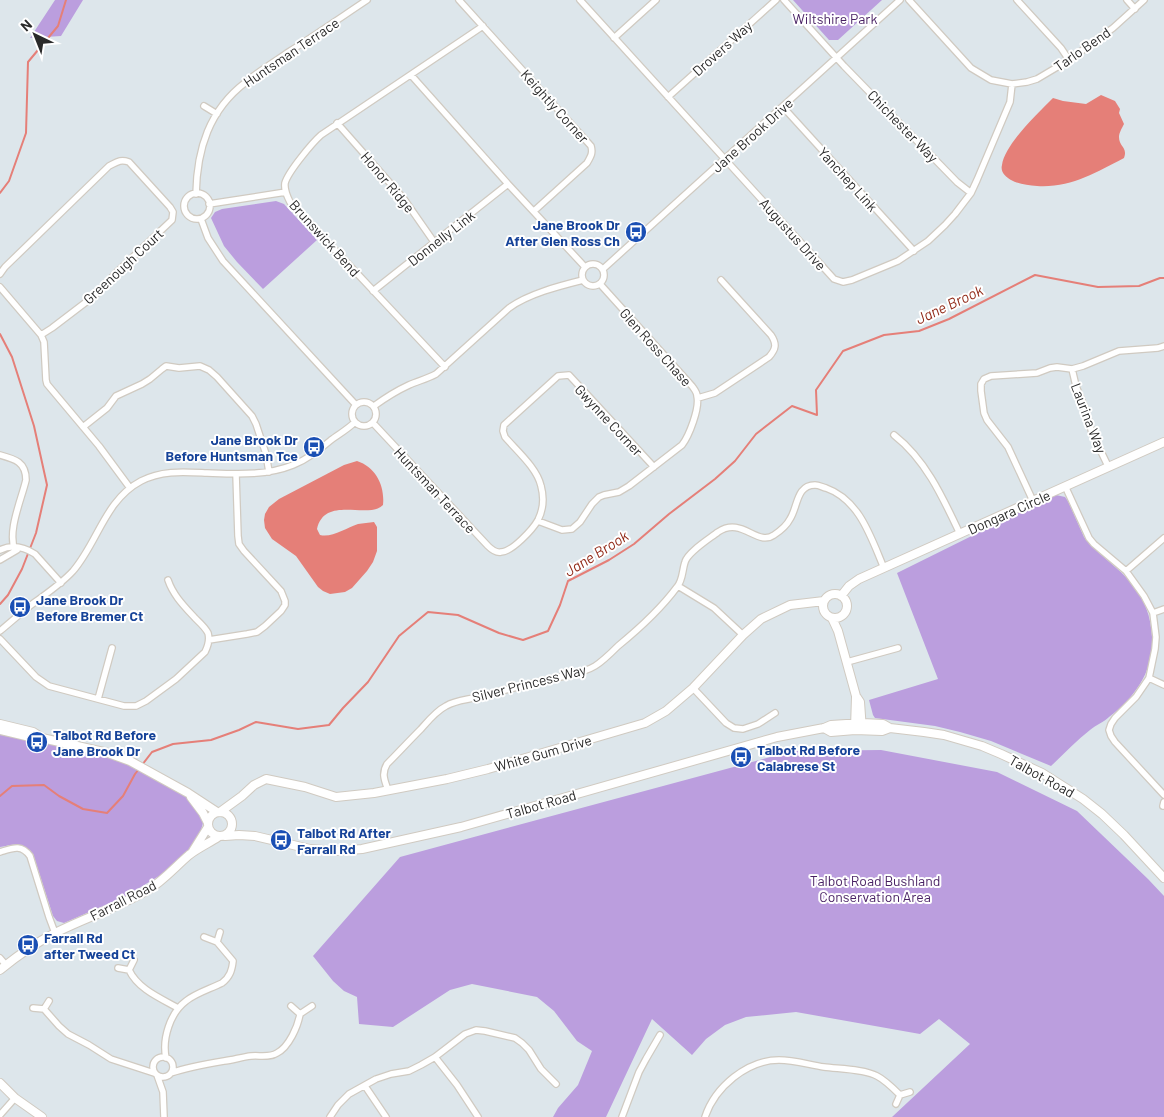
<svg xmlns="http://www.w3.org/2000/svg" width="1164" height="1117" viewBox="0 0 1164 1117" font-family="Barlow,sans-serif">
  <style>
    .green { fill: #bb9ede }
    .water { fill: #e57f78 }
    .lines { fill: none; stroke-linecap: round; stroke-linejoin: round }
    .stream { stroke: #e57f78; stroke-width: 2 }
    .street-casing { stroke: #d0cac1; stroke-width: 8 }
    .secondary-casing { stroke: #d0cac1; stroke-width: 10 }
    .street { stroke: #fff; stroke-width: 5.5 }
    .secondary { stroke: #fff; stroke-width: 8 }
    .labels { text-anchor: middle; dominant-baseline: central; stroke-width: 4; stroke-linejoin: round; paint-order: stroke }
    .park-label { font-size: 14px; fill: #471f62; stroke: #fff }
    .street-label { font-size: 14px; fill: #2a2a2a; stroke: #fff }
    .transit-label { font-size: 14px; font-weight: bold; fill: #164399; stroke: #fff; text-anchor: start }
    .water-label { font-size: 15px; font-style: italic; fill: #912917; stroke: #fff }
  </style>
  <rect width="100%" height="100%" fill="#dde6eb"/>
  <!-- green -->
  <path class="green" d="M55,0H83L61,36L30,38Z
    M793,0H882L838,40H829Z
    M276,201L284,204L317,240L263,289L237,262L224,246L211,218L215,212L222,209Z
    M1056,495L1065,497L1068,501L1084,537L1088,542C1102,557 1119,568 1132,584C1145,601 1151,616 1152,637C1154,671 1135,697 1109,717C1104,722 1096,725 1090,730C1076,741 1064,754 1051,766L991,741L960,732L935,726L875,718L873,715L869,700L938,679L897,573L1052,496Z
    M0,730L108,753L188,793L203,823L199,837L190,848L164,873L126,896L64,923L57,921L53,916L33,854C22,841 15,844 0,847Z
    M881,750L997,772L1077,811L1148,879L1164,896V1117H892L970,1044L939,1019L920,1034L796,1012L746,1017L725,1025L706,1039L692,1055L652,1019L606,1117H553L558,1108L578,1085L592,1051L577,1041L554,1011L537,997L472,984L450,990L393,1027L359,1024L357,997L344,991L333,981L313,956L400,857L793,751Z"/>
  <!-- water -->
  <path class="water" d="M1101,95L1115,101L1120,109L1119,113L1124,124C1122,128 1119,133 1119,137C1119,147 1128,147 1124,158C1095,173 1071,188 1037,186C1028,185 1020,185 1011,180C1006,177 1000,172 1002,165C1005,144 1038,113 1053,98L1063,101L1086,104Z
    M357,461C376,467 385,486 383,505C368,520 325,495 317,529L320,535C332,538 346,528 358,524C363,523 369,523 374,522L377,527V551L373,562L367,571L352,588L345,592L330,594L323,591L318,587L296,556L272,539L265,528L264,520L265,514L269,507L279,499L344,465Z"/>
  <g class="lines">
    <!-- stream -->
    <path class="stream" d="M0,193L9,181L26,133L28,62L58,26L66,0
      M0,334L12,357L34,426L47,485L36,533L22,569L8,595L0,604
      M142,765L152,752L173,744L211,740L239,730L256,722L298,729L329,725L343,708L368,682L399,636L428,612L458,615L499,633L523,640L548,631L560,605L568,581L609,560L634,544L669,514L715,479L735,461L756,434L792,406L817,415L816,390L843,351L884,335L919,331L949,319L1035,275L1098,287L1139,286L1160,278H1164
      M0,796L12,786L44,785L59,796L83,809L107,813L123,796L135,774L139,769"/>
    <!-- street casing -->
    <g class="street-casing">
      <path id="street" d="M459,0L591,146C593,153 591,156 587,163L534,211
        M580,0L834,279L843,282L852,280L898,261L928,241L945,225L955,214L971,193L977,180L1010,102L1012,84
        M784,0L844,66L957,182L971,193
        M909,0L971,68L991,80L1012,84L1027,82L1037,79L1069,60L1113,28L1144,0
        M1017,0L1061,48L1069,60
        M1127,0L1135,9
        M614,38L656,0
        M411,75L508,184L585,267
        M668,97L776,0
        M204,106L217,114
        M783,107L914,251
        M337,123L404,199L434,242
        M184 206a13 13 0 1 1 26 0a13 13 0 1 1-26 0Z
        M196,194C197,149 209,110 246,82C259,71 273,63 287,53C314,36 340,18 367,0
        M209,204L286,192
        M201,219L208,238L223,261L356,405
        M582 275a11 11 0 1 1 22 0a11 11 0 1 1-22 0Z
        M603,269L793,97L900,0
        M0,274L5,267L109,166C117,162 120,159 129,162L170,207L173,212L172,220L117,272L94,296L52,328L41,335
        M0,287L41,335L44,342L46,380L47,384L99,446L130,488
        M373,291L508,184
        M445,367L290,202C287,196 284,190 285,183C288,172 312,143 321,135L483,26
        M1072,369L1076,386L1086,411L1092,433L1108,466
        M698,398L715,393L769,357C776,349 777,344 771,335L721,280
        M352 414a12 12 0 1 1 24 0a12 12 0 1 1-24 0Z
        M374,406C385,398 396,391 409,385C418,381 427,379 436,374L509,308C528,294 559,286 583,280
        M373,423L488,546C492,550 496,553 501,552C512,552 533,529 538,520C543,510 544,497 541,486C537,468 517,451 505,437L503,431L504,425L558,376L569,375L654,467
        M83,427L107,408L116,396L142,384L150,379L162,369L166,366L179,368L200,366L209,370L217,377L252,416L256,424L266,454L269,472
        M894,435C926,460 943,498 960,534
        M0,455C15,459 26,462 26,480C21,501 7,531 15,551
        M1065,486L1089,538L1094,544L1126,571L1144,596L1153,613L1156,637L1155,649L1149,678L1136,697L1115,718L1111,724L1109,730L1111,736L1115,742L1164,795
        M1033,501L1008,447L987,420L984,413L981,391V384L984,379L991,376L1037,373L1050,368L1057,367L1072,369L1083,366L1119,351L1158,348L1164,346
        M538,521L562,530L572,529L580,522L592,504L599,497L604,495L619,492L629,486L682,445C689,436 700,408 697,396C697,392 694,389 692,386L600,284
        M0,550C12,544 24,547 35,554L61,583
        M0,560L17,550
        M1126,571L1164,538
        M678,586L714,608L743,635
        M1153,613L1164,609
        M0,631C12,621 23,611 35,602C49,592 62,583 73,571C98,542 105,500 141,481C162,470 184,472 207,473C236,474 266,476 293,465C308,459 319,450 331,440C339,434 348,429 355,422
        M0,639L36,677L49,686L124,706H136L146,701L176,679L205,652C208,646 210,640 208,633C205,627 199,622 195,618C184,606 173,595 168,580
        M209,640L247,634L257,632L265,626L281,611L285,605V601L281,591L244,551L239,544L238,536L236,474
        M847,662L898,648
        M1149,678L1164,685
        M693,688L726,723L734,728L743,729L758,724L775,713
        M98,699L112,648
        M388,790C385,781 381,774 387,764C398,753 409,741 421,729C428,721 436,711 446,706C456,700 467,700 478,697C504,690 530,684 556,678C569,675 584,673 595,666C603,661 611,653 618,646C640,628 660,610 677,587C683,580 682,571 685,562C688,552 709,539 718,532C742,516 757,547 774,535C780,531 787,525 790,519C798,507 796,485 815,485C819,485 822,487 826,488C860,500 871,538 884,568
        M1163,806L1164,802
        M0,852C13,848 21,844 30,856L49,917L55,933
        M217,942L220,932
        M0,958L6,965
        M118,968L129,970L134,960
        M129,970C138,989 160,998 178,1008
        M49,1001L44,1009L59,1026L68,1034L89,1045L111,1059L154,1073
        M33,1008L44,1009
        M300,1014L312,1006
        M435,1057L457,1085L478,1117
        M153 1067a10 10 0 1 1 20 0a10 10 0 1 1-20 0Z
        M166,1058C162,1039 170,1013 186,1001C196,993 210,989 222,983C230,977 232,970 233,961L217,942L204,937
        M171,1073C188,1067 206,1064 224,1061C233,1060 242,1057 251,1056C259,1055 270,1058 277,1053C289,1047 298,1026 300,1014L291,1006
        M157,1075L163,1092L164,1117
        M365,1086L386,1117
        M896,1104L900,1095L910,1092
        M0,1115L15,1098
        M330,1117L338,1105L349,1094L376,1079L391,1074L409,1071L421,1065L435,1057L465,1034L476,1030L485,1031L515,1038L522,1043L529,1050L541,1069L556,1084
        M622,1117L639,1072L646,1059L660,1035
        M705,1117C715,1087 747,1060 779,1060C794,1060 810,1065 824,1067C839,1069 864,1069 877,1076C885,1080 893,1088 900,1095"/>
    </g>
    <!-- secondary casing -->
    <g class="secondary-casing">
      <path id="secondary" d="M823 606a12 12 0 1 1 24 0a12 12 0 1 1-24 0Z
        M841,596L849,586L859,579L1164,442
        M832,618L838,631L856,696L860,702L862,730
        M0,724L33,732L41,737
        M824,728L831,732L855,730L882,731L890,728
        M855,728L856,697
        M0,730L30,737L42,738L108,753L130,761L188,793L217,812
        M191,797L203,813L208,823
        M208 824a12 12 0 1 1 24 0a12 12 0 1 1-24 0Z
        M220,812L242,796L254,785L266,779L305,787L336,797L374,793L447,779L488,769L645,723L666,711L693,688L743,635L761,619L790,605L824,601
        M225,836L239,835L255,836L310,849L336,851L362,849L461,827L777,737L824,728L831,725L862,723L883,724L890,728L924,732L944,735L982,746L1001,754L1042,773L1083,799L1102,814L1124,835L1164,878
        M193,851L208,827
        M0,970C17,956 37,942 57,932C87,917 119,907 148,890C163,881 175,867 189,855C198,848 209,843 218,837
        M0,1083L15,1098L42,1117"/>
    </g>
    <!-- street -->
    <use href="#street" class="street"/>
    <!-- secondary -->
    <use href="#secondary" class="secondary"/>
  </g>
  <!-- icons -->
  <defs>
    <g id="bus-disc" transform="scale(1.125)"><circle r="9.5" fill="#1a4fb4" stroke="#fff"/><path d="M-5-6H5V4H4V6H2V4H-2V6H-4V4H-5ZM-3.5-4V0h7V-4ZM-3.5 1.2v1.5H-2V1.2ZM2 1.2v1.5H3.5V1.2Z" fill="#fff"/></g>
  </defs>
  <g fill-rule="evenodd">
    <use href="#bus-disc" x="636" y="232"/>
    <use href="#bus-disc" x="314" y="447"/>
    <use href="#bus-disc" x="20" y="607"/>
    <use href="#bus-disc" x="37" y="742"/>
    <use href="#bus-disc" x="741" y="757"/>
    <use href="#bus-disc" x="281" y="840"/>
    <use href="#bus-disc" x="28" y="945"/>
  </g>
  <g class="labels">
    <!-- park labels -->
    <g class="park-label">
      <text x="835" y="18">Wiltshire Park</text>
      <text x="875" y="880">Talbot Road Bushland<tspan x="875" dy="16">Conservation Area</tspan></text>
    </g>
    <!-- street labels -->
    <g class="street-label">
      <text transform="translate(722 48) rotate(-42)">Drovers Way</text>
      <text transform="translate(1082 49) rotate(-35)">Tarlo Bend</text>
      <text transform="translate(291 52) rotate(-34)">Huntsman Terrace</text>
      <text transform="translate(555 106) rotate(48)">Keightly Corner</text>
      <text transform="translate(903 126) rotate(46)">Chichester Way</text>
      <text transform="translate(752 135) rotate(-42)">Jane Brook Drive</text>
      <text transform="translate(848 179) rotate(48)">Yanchep Link</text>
      <text transform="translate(388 182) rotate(50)">Honor Ridge</text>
      <text transform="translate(793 234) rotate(48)">Augustus Drive</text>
      <text transform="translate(325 238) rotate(48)">Brunswick Bend</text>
      <text transform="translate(441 238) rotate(-38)">Donnelly Link</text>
      <text transform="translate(123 266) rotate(-43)">Greenough Court</text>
      <text transform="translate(656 347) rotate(48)">Glen Ross Chase</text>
      <text transform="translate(1089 418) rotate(69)">Laurina Way</text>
      <text transform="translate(609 420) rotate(47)">Gwynne Corner</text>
      <text transform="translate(435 490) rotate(47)">Huntsman Terrace</text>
      <text transform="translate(1009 512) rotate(-24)">Dongara Circle</text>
      <text transform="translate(529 683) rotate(-14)">Silver Princess Way</text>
      <text transform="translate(543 753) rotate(-16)">White Gum Drive</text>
      <text transform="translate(1042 776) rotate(29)">Talbot Road</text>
      <text transform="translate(541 804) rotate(-16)">Talbot Road</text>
      <text transform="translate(123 900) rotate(-27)">Farrall Road</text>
    </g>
    <!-- transit labels -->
    <g class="transit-label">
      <text x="620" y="224" text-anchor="end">Jane Brook Dr<tspan x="620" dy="16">After Glen Ross Ch</tspan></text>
      <text x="298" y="439" text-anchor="end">Jane Brook Dr<tspan x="298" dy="16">Before Huntsman Tce</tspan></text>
      <text x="36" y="599">Jane Brook Dr<tspan x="36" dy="16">Before Bremer Ct</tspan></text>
      <text x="53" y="734">Talbot Rd Before<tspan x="53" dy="16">Jane Brook Dr</tspan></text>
      <text x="757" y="749">Talbot Rd Before<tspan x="757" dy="16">Calabrese St</tspan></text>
      <text x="297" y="832">Talbot Rd After<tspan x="297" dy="16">Farrall Rd</tspan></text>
      <text x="44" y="937">Farrall Rd<tspan x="44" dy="16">after Tweed Ct</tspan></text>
    </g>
    <!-- water labels -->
    <g class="water-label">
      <text transform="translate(949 304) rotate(-25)">Jane Brook</text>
      <text transform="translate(596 553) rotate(-32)">Jane Brook</text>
    </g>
  </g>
  <!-- north arrow -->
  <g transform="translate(35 35) rotate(317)" stroke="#ffffff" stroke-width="4" paint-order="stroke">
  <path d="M0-4L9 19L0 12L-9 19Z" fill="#2a2a2a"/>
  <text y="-8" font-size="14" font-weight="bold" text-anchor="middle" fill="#2a2a2a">N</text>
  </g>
</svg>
